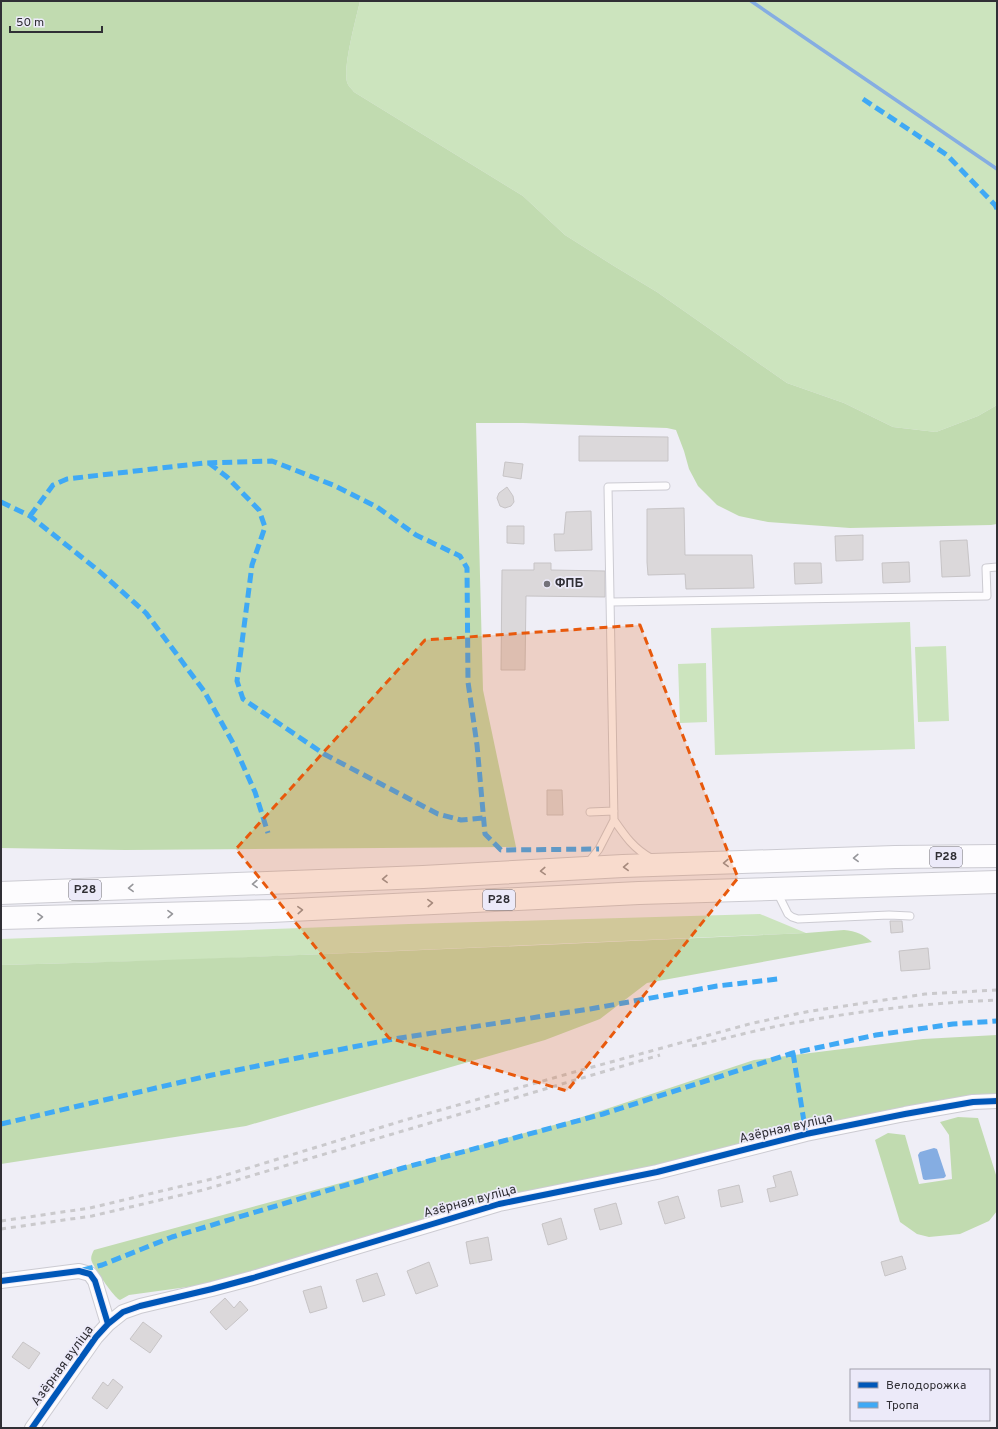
<svg xmlns="http://www.w3.org/2000/svg" width="998" height="1429" viewBox="0 0 998 1429" font-family="Overpass,sans-serif">
  <style>
    .green { fill: #cce4be }
    .forest { fill: #c1dbb0 }
    .water { fill: #85ade2 }
    .lines { fill: none; stroke-linecap: round; stroke-linejoin: round }
    .stream { stroke: #85ade2; stroke-width: 3.5 }
    .building { fill: #dbd8da; stroke: #c7c4c6 }
    .service-casing { stroke: #cccbd2; stroke-width: 9 }
    .minor-casing { stroke: #cccbd2; stroke-width: 16 }
    .trunk-casing { stroke: #cccbd2; stroke-width: 24 }
    .service { stroke: #fdfcfe; stroke-width: 7 }
    .minor { stroke: #fdfcfe; stroke-width: 14 }
    .trunk { stroke: #fdfcfe; stroke-width: 22 }
    .rail { stroke: #cac9cc; stroke-width: 3; stroke-dasharray: 5 5; stroke-linecap: butt }
    .quiet { stroke: #3fa9f5; stroke-width: 5; stroke-dasharray: 10 5; stroke-linecap: butt }
    .cycleway-casing { stroke: #eceaf9; stroke-width: 8 }
    .cycleway { stroke: #0057b8; stroke-width: 6 }
    .oneway { stroke: #96969a }
    .marked { fill: #e8590c; fill-opacity: 0.2; stroke: #e8590c; stroke-width: 3; stroke-dasharray: 8 5; stroke-linejoin: round }
    .poi-dot { fill: #737279; stroke: #eceaf9; stroke-width: 1.5 }
    .labels { text-anchor: middle; dominant-baseline: central; stroke-width: 3.5; stroke-linejoin: round; paint-order: stroke }
    .shield { fill: #eceaf9; stroke: #686770; stroke-width: 1 }
    .shield-label { font-size: 12px; font-weight: bold; fill: #302f35 }
    .poi-label { font-size: 13px; font-weight: bold; fill: #302f35; stroke: #eceaf9; text-anchor: start }
    .street-label { font-size: 13px; fill: #302f35; stroke: #eceaf9 }
  </style>
  <rect width="100%" height="100%" fill="#efeef6"/>
  <!-- green -->
  <path class="green" d="M360,1H997V405L978,416L936,432L893,427L844,403L787,383L657,292L614,266L565,235L523,196L354,92C352,89 348,86 347,82C343,66 356,19 360,1Z
    M910,622L915,749L715,755L711,628Z
    M946,646L949,721L918,722L915,647Z
    M706,663L707,722L680,723L678,664Z
    M760,914L806,933L186,960L1,965V939L409,924Z"/>
  <!-- forest -->
  <path class="forest" d="M1,1H360C356,19 343,66 347,82C348,86 352,89 354,92L523,196L565,235L614,266L657,292L787,383L844,403L893,427L936,432L978,416L997,405V524L991,525L850,528L768,522L739,516L717,505L698,486L689,469L684,451L676,430L667,428L523,423H476L483,690L516,847L125,850L1,848Z
    M844,930C856,931 863,934 872,942L647,983L600,1019L545,1040L246,1126L1,1164V965C270,958 538,945 806,933Z
    M997,1035V1102L499,1204L253,1278L129,1295L120,1300C114,1298 95,1269 92,1262C90,1258 92,1254 94,1250L576,1119L754,1060L923,1039Z
    M958,1117L978,1118L997,1178V1211L989,1221L960,1234L929,1237L917,1234L900,1222L875,1140L888,1133L905,1135L919,1184L952,1179L949,1135L940,1122Z"/>
  <!-- water -->
  <path class="water" d="M934,1148L937,1149L946,1176L944,1178L925,1180L923,1179L918,1155L920,1152Z"/>
  <g class="lines">
    <!-- stream -->
    <path class="stream" d="M751,1L997,169"/>
  </g>
  <!-- building -->
  <path class="building" d="M579,436L668,437V461H579Z
    M505,462L523,464L521,479L503,476Z
    M507,487L513,496L514,502L511,506L505,508L500,506L497,498L499,493Z
    M684,508L685,555H752L754,588L686,589L685,574L648,575L647,562V509Z
    M591,511L592,550L555,551L554,534H564L566,512Z
    M507,526H524V544L507,543Z
    M863,535V560L836,561L835,536Z
    M967,540L970,576L942,577L940,541Z
    M909,562L910,582L883,583L882,563Z
    M534,563H551V570L605,571V597L526,596L525,670H501L502,570H534Z
    M794,563H821L822,583L795,584Z
    M547,790H562L563,815H547Z
    M890,921H902L903,932L891,933Z
    M928,948L930,969L901,971L899,951Z
    M791,1171L798,1195L770,1202L767,1189L776,1187L773,1176Z
    M739,1185L743,1202L721,1207L718,1190Z
    M678,1196L685,1218L665,1224L658,1202Z
    M616,1203L622,1224L600,1230L594,1209Z
    M561,1218L567,1239L548,1245L542,1224Z
    M488,1237L492,1260L470,1264L466,1242Z
    M902,1256L906,1269L885,1276L881,1262Z
    M429,1262L438,1286L416,1294L407,1271Z
    M377,1273L385,1295L363,1302L356,1280Z
    M321,1286L327,1308L310,1313L303,1291Z
    M225,1298L234,1308L240,1301L248,1310L226,1330L210,1312Z
    M143,1322L162,1336L150,1353L130,1339Z
    M23,1342L40,1353L29,1369L12,1357Z
    M113,1379L123,1387L107,1409L92,1398L103,1382L108,1386Z"/>
  <g class="lines">
    <!-- service casing -->
    <g class="service-casing">
      <path id="service" d="M611,602L987,596L986,568L997,567
        M590,812L614,811
        M614,820C625,836 634,849 651,858
        M588,863L599,849L614,820L608,487L666,486
        M777,892L788,914L792,917L798,919L889,915L910,916"/>
    </g>
    <!-- minor casing -->
    <g class="minor-casing">
      <path id="minor" d="M1,1281L79,1271L90,1274L95,1281L108,1324
        M32,1428L96,1337L108,1324L123,1312L140,1306L212,1289L253,1278L499,1204L657,1172L806,1134L905,1114L973,1102L997,1101"/>
    </g>
    <!-- trunk casing -->
    <g class="trunk-casing">
      <path id="trunk" d="M1,893L423,877L623,866L895,857L997,856
        M1,918L271,911L639,893L997,882"/>
    </g>
    <!-- service -->
    <use href="#service" class="service"/>
    <!-- minor -->
    <use href="#minor" class="minor"/>
    <!-- trunk -->
    <use href="#trunk" class="trunk"/>
    <!-- rail -->
    <path class="rail" d="M692,1046C724,1039 756,1030 788,1024C857,1011 927,1003 997,1000
      M1,1221L90,1208L216,1178L405,1120L578,1071L753,1023L811,1011L925,994L997,990
      M1,1229L92,1216L203,1190L660,1055"/>
    <!-- quiet -->
    <path class="quiet" d="M863,99L947,155L995,205L997,209
      M209,463L227,477L259,510L265,527L252,565L237,681L243,699L324,754L438,814L461,820L483,818
      M1,502L30,516L99,571L146,613L204,691L233,743L255,792L268,833
      M30,516L53,485L67,479L204,463L272,461L333,485L377,507L416,535L460,556L467,568L468,682L477,745L485,834L501,850L599,849
      M793,1053L806,1134
      M1,1124L212,1075L393,1039L590,1009L717,986L778,979
      M83,1270L102,1265L172,1237L403,1168L603,1114L793,1053L876,1035L953,1024L997,1021"/>
    <!-- cycleway casing -->
    <g class="cycleway-casing">
      <path id="cycleway" d="M1,1281L79,1271L90,1274L95,1281L108,1324
        M32,1428L96,1337L108,1324L123,1312L140,1306L212,1289L253,1278L499,1204L657,1172L806,1134L905,1114L973,1102L997,1101"/>
    </g>
    <!-- cycleway -->
    <use href="#cycleway" class="cycleway"/>
  </g>
  <!-- one-way arrows -->
  <defs><path id="oneway-chevron" d="M-2-3.5L2.5 0L-2 3.5" fill="none" stroke-width="1.6" stroke-linecap="round" stroke-linejoin="round"/></defs>
  <g class="oneway">
    <use href="#oneway-chevron" transform="translate(856 858) rotate(178)"/>
    <use href="#oneway-chevron" transform="translate(726 863) rotate(178)"/>
    <use href="#oneway-chevron" transform="translate(626 867) rotate(178)"/>
    <use href="#oneway-chevron" transform="translate(543 871) rotate(177)"/>
    <use href="#oneway-chevron" transform="translate(385 879) rotate(178)"/>
    <use href="#oneway-chevron" transform="translate(255 884) rotate(178)"/>
    <use href="#oneway-chevron" transform="translate(131 888) rotate(178)"/>
    <use href="#oneway-chevron" transform="translate(430 903) rotate(-3)"/>
    <use href="#oneway-chevron" transform="translate(300 910) rotate(-3)"/>
    <use href="#oneway-chevron" transform="translate(170 914) rotate(-1)"/>
    <use href="#oneway-chevron" transform="translate(40 917) rotate(-1)"/>
  </g>
  <!-- marked area -->
  <path class="marked" d="M640,625L738,878L567,1091L389,1038L236,849L425,640Z"/>
  <!-- markers -->
  <circle class="poi-dot" cx="547" cy="584" r="4"/>
  <g class="labels">
    <!-- shield labels -->
    <g class="shield">
      <rect x="930" y="847" width="32" height="20" rx="3"/>
      <rect x="69" y="880" width="32" height="20" rx="3"/>
      <rect x="483" y="890" width="32" height="20" rx="3"/>
    </g>
    <g class="shield-label">
      <text x="946" y="857">Р28</text>
      <text x="85" y="890">Р28</text>
      <text x="499" y="900">Р28</text>
    </g>
    <!-- poi labels -->
    <g class="poi-label">
      <text x="555" y="584">ФПБ</text>
    </g>
    <!-- street labels -->
    <g class="street-label">
      <text transform="translate(786 1129) rotate(-13)">Азёрная вуліца</text>
      <text transform="translate(470 1202) rotate(-15)">Азёрная вуліца</text>
      <text transform="translate(63 1366) rotate(-54)">Азёрная вуліца</text>
    </g>
  </g>
  <!-- border -->
  <rect width="998" height="1429" fill="none" stroke="#302f35" stroke-width="4"/>
  <!-- legend -->
  <rect x="850" y="1369" width="140" height="52" fill="#eceaf9" stroke="#a19fab"/>
  <rect x="858" y="1382" width="20" height="6" fill="#0057b8" stroke="#a19fab"/>
  <text x="886" y="1389" font-size="12" fill="#302f35">Велодорожка</text>
  <rect x="858" y="1402" width="20" height="6" fill="#3fa9f5" stroke="#a19fab"/>
  <text x="886" y="1409" font-size="12" fill="#302f35">Тропа</text>
  <!-- scale -->
  <path d="M10 26v6h92v-6" fill="none" stroke="#302f35" stroke-width="2"/>
  <text x="16" y="26" font-size="12" fill="#302f35" stroke="#eceaf9" stroke-width="3" paint-order="stroke">50 m</text>
</svg>
